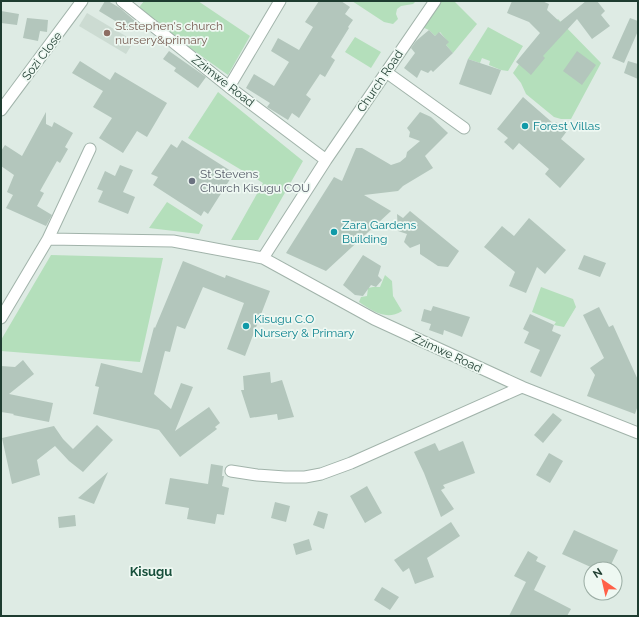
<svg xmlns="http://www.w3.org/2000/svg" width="639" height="617" viewBox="0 0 639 617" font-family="Raleway,sans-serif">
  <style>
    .built { fill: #ccdbd2 }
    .green { fill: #b4dfbb }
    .building { fill: #b3c6bc }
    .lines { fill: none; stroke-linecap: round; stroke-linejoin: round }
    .street-casing { stroke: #a1b3aa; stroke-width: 13 }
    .street { stroke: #fff; stroke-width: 11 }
    .education-dot { fill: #8d6e63; stroke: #eef8f2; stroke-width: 1.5 }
    .culture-dot { fill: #0f9aa8; stroke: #eef8f2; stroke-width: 1.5 }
    .worship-dot { fill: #6b7280; stroke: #eef8f2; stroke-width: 1.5 }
    .labels { text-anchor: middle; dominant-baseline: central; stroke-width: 3.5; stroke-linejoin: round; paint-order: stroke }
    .education-label { font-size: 12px; fill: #785e54; stroke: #eef8f2; text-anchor: start }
    .street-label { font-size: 12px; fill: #1e3c30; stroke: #eef8f2 }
    .culture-label { font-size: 12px; fill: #0d838f; stroke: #eef8f2; text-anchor: start }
    .worship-label { font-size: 12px; fill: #5b616d; stroke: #eef8f2; text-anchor: start }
    .neighbourhood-label { font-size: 13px; font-weight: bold; fill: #18503c; stroke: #eef8f2 }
  </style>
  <rect width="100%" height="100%" fill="#deebe4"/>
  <!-- built -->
  <path class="built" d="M87,13L134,41L126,54L79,26Z"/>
  <!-- green -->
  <path class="green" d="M144,1H198L250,36L228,75L137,10Z
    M352,1H416L413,4L401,6L397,9L396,14L398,19L393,24L384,22Z
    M438,1H454L477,24L453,53L446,45L448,42L440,32L435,36L429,30L422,27Z
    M558,19L601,63L571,119H561L554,117L526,94L521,83L513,73L531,46Z
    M488,27L523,46L508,71L501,70L489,65L490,61L482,58L480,63L468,59Z
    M355,37L381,52L371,68L345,52Z
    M218,92L303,161L258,240H231L263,183L188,138Z
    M167,202L203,225L199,234L149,228Z
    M51,255L163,258L140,362L1,351V340Z
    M385,275L392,281L393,296L402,311C386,321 373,311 359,302L361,297L367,296L368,288L373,287H380Z
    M541,287L573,299L576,307L564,327L554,325L556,322L532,312Z"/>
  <!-- building -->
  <path class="building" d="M105,1H108L120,8L135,21L130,30L99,11Z
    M319,1H341L350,7L345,14L353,20L348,27L349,28L331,57L335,60L325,77L320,74L306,95L311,99L299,118L292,113L288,120L267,107L270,103L246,88L254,74L274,86L289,62L271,51L278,38L299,50L313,27L305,22Z
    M512,1H542L549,4L547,10L560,22L586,1H597L605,11L601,15L610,26L592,39L577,19L543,56L545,58L531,75L516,62L540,33L529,22L507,13Z
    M1,11L19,14L17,25L1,23Z
    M27,18L48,20L47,32L40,31L38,41L23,38Z
    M630,18L638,21V31L624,63L612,58Z
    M429,30L435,36L439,32L449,42L446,45L453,53L433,72L431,70L428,73L421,70L417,78L404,68L415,53L411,48L416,41Z
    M169,51L206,77L198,88L174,71L176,68L163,59Z
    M577,51L596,65L582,85L563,71Z
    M468,59L501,70L491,95L459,84Z
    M80,61L110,80L115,72L167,103L147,137L137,131L123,153L99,138L112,118L93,107L103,91L72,73Z
    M628,61L638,64V79L624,73Z
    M523,97L554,124L556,122L567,131L561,139L585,159L560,188L545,174L549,169L519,143L513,150L504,142L508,138L497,129Z
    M46,112V124L52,127L54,122L73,133L65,147L68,149L60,163L57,161L40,191L44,193L37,206L52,215L46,226L6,208L13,195L7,192L14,175L1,166V151L5,145L22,156Z
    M420,112L431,117L448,133L425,156L433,168L403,186L398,191L364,195L391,211L326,271L286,253L334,177L342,181L356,148H362L391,165L400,162L406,157L407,152L420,141L409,137L410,132L407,128Z
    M182,140L234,173L208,214L204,211L201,216L153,185L158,177L151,174L171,144L177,148Z
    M120,165L133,170L123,192L135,197L128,214L98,202L103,191L97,189L105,171L115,176Z
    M410,211L459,251L448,267L438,266L420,254V244L410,248L404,242L407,234L398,231L397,214L403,218Z
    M529,218L566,250L545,274L537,267L526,293L509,286L515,272L484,247L502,226L514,236Z
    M363,255L381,266L378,276L382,280L376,287L371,285L363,296L355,295L343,285Z
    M584,255L606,263L600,277L578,269Z
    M183,261L225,278L226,275L270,291L245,356L227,349L244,303L203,287L185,329L177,326L170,352L165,351L154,394L171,409L181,383L193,387L175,431L209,407L220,423L215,427L217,429L180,457L159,430L93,414L99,387L95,386L101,363L142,373L154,327L155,328Z
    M433,306L470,317L462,337L444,330L443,335L429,330L431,324L421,321L424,309L431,311Z
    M599,307L609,327L613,325L638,380V405L635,414L587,396L595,375L590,368L604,358L583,315Z
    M530,314L554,325L552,331L561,335L541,377L530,372L540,350L524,343L529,332L523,329Z
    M23,360L34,374L9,394L53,403L49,422L13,415L14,414L1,412V366L15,367Z
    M270,372L271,383L282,380L294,417L278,420L277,414L250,418L241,390H244L243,376Z
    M553,413L562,420L543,443L534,435Z
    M97,425L113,440L83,472L69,461L55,446L37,460L40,475L12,484L2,438L54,426L63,439L73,449Z
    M463,441L475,473L443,485L445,488L441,490L454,509L441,517L424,473L414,452L435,443L439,451Z
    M549,453L563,461L550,483L536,475Z
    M211,464L223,466L222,476H224L222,486L229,488L224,515L217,514L215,524L187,519L189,508L165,504L170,478L208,484Z
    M108,472L94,504L78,498Z
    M367,486L382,513L365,523L350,496Z
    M275,502L290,506L286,522L271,518Z
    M318,511L328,514L324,529L313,525Z
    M75,515L76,526L59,528L58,517Z
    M451,522L460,536L427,558L434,577L415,584L409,568L403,572L394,560Z
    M574,530L618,550L609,569H595L562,554Z
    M309,539L312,550L296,555L293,544Z
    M528,551L538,557L536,561L546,566L534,590L571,609L567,616H509L526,582L514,576Z
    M382,587L399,597L390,610L374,600Z"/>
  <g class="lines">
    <!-- street casing -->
    <g class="street-casing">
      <path id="street" d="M122,1L229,87L326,160
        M386,72L464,128
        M229,87L280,1
        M1,110L82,1
        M48,239L173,241L263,258L374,319L522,387L638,433
        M263,258L326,160L435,1
        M1,318L48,239L90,149
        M231,471L257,475L285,477H305L321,474L351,463L522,387"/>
    </g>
    <!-- street -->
    <use href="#street" class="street"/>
  </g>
  <!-- markers -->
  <circle class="education-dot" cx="107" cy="33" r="4"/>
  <g class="culture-dot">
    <circle cx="525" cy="126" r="4"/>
    <circle cx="334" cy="232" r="4"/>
    <circle cx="246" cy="326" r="4"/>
  </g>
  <circle class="worship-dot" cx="192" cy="181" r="4"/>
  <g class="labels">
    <!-- education labels -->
    <g class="education-label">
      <text x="115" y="26">St.stephen's church<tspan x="115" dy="14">nursery&amp;primary</tspan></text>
    </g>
    <!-- street labels -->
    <g class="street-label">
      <text transform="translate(42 56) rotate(-53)">Sozi Close</text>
      <text transform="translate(223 81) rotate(38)">Zzimwe Road</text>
      <text transform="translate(380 81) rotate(-56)">Church Road</text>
      <text transform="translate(447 353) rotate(25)">Zzimwe Road</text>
    </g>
    <!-- culture labels -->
    <g class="culture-label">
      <text x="533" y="126">Forest Villas</text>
      <text x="342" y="225">Zara Gardens<tspan x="342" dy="14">Building</tspan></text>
      <text x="254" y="319">Kisugu C.O<tspan x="254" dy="14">Nursery &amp; Primary</tspan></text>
    </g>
    <!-- worship labels -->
    <g class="worship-label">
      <text x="200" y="174">St Stevens<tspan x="200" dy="14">Church Kisugu COU</tspan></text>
    </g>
    <!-- neighbourhood labels -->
    <g class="neighbourhood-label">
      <text x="151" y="571">Kisugu</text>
    </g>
  </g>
  <!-- border -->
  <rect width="639" height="617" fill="none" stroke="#1e3c30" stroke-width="4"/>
  <!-- north arrow -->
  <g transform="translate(603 581) rotate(326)"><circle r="19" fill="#eef8f2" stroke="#9bada4"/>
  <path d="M0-3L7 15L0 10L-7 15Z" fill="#ff6048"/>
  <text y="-6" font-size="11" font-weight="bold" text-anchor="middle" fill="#1e3c30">N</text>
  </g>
</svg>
